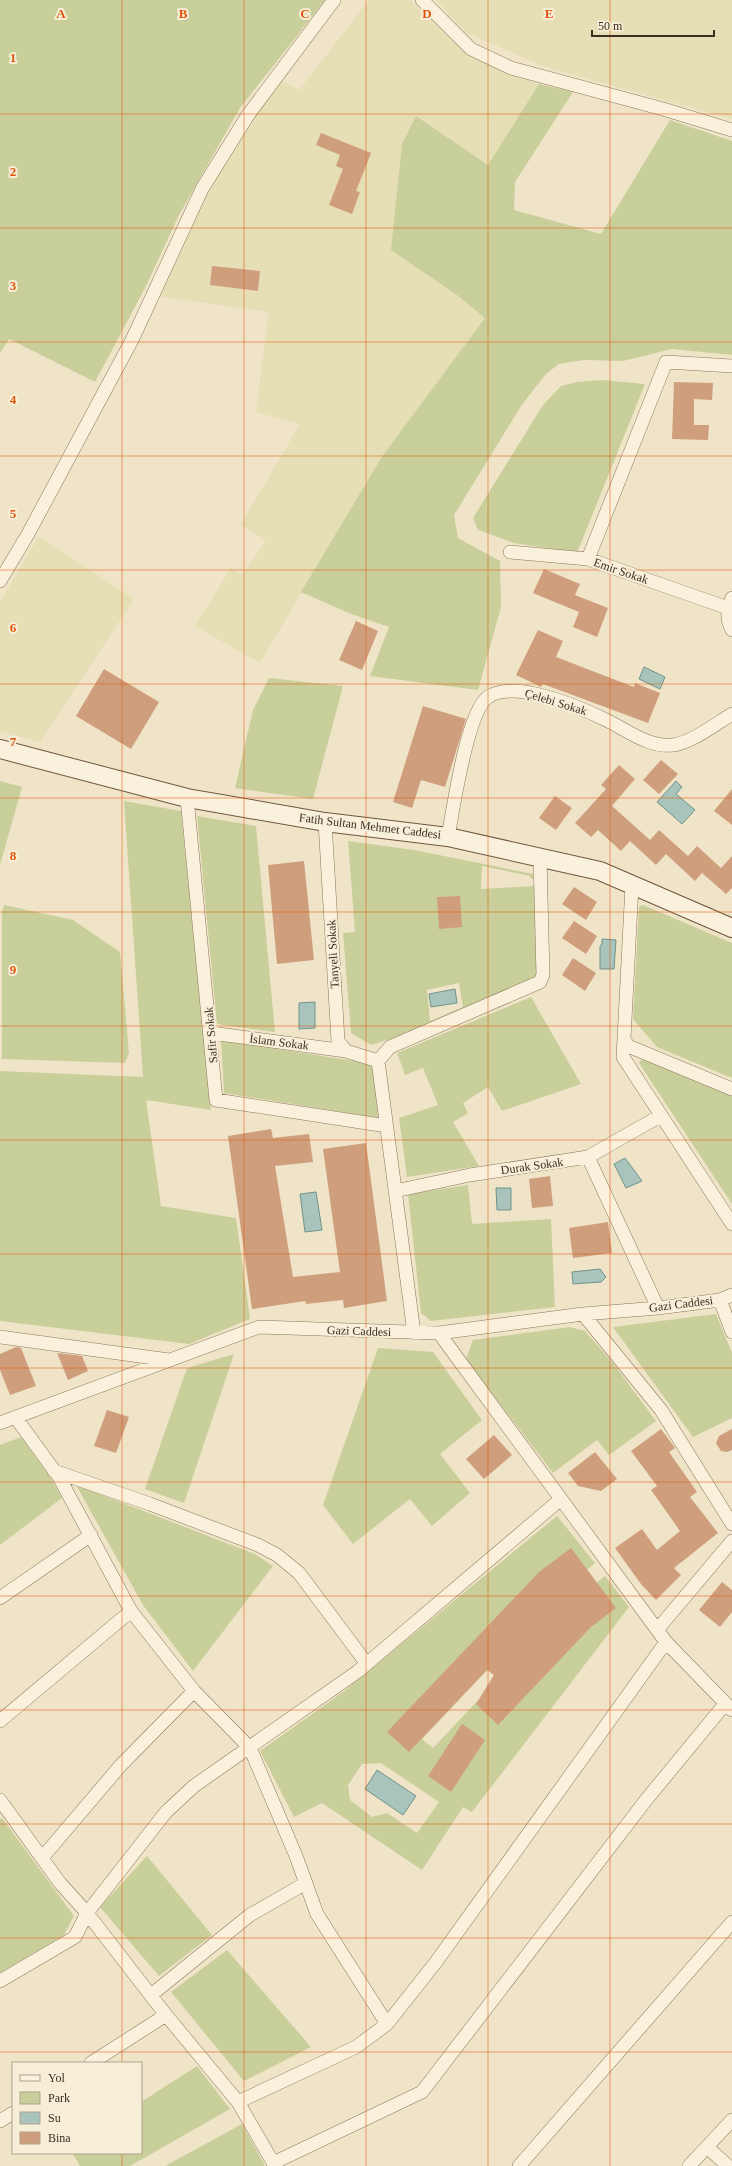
<svg xmlns="http://www.w3.org/2000/svg" width="732" height="2166" viewBox="0 0 732 2166" font-family="'Times New Roman',serif">
  <style>
    .farmland { fill: #e6deb5 }
    .green { fill: #c9cf9b; fill-rule: evenodd }
    .water { fill: #a9c4bc; stroke: #6f938a }
    .building { fill: #cf9f7d }
    .lines { fill: none; stroke-linecap: round; stroke-linejoin: round }
    .street-casing { stroke: #8d765c; stroke-width: 14 }
    .secondary-casing { stroke: #6f573f; stroke-width: 20 }
    .street { stroke: #faf1dc; stroke-width: 13 }
    .secondary { stroke: #faf1dc; stroke-width: 18 }
    .grid { fill: none; stroke: #df570d; stroke-width: 1; stroke-opacity: 0.55 }
    .labels { text-anchor: middle; dominant-baseline: central; stroke-width: 4; stroke-linejoin: round; paint-order: stroke }
    .street-label { font-size: 12px; fill: #3d2e20; stroke: #f7eed8 }
    .grid-label { font-size: 13px; text-anchor: middle; font-weight: bold; fill: #df570d; stroke: #f7eed8; stroke-width: 4; stroke-linejoin: round; paint-order: stroke }
  </style>
  <rect width="100%" height="100%" fill="#f0e4c8"/>
  <!-- farmland -->
  <path class="farmland" d="M369,0H410L463,51L539,84L488,165L416,116L402,144L457,295L485,318L383,455L260,663L195,626L231,568L242,575L266,541L241,524L300,424L256,412L269,312L157,296L206,195L249,126L280,80L299,90Z
    M436,0H732V119L545,67L465,32Z
    M39,536L134,599L40,742L0,731V602Z"/>
  <!-- green -->
  <path class="green" d="M0,0H325L240,108L179,215L145,288L95,382L9,339L0,353Z
    M539,84L573,92L515,182L514,210L601,234L670,120L732,141V355L672,349L623,361L584,360L559,364L546,374L521,406L454,515L458,538L500,561L501,607L478,690L370,676L389,627L351,614L301,592L383,455L485,318L457,295L391,250L402,144L416,116L488,165Z
    M602,380L645,384L577,553L514,543L478,530L473,518L543,405L561,386L577,382Z
    M269,678L343,686L313,799L235,788L253,710Z
    M0,781L22,787L0,865Z
    M124,801L181,811L211,1110L146,1100L161,1206L236,1218L250,1319L189,1344L0,1321V1071L143,1077Z
    M197,816L256,826L275,1032L217,1024Z
    M348,841L414,850L533,874V879L530,878V876L482,866L481,889L534,886L540,974L532,982L428,1027L371,1045L351,1033L343,933L355,932ZM459,983L463,1007L430,1021L427,990Z
    M4,905L73,920L120,952L129,1053L125,1063L2,1059V912Z
    M643,905L732,943V1078L657,1047L633,1019L639,907Z
    M531,997L581,1084L502,1111L488,1087L463,1103L468,1113L453,1122L479,1166L407,1177L399,1118L438,1105L423,1068L405,1075L397,1053Z
    M221,1040L373,1064L379,1118L224,1093Z
    M643,1057L732,1095V1204L639,1063Z
    M468,1185L472,1224L551,1219L555,1307L431,1321L421,1313L408,1194Z
    M716,1314L732,1353V1418L693,1437L613,1327Z
    M570,1327L585,1331L613,1363L656,1421L609,1455L597,1440L553,1473L466,1359L473,1340Z
    M378,1348L433,1352L482,1420L440,1454L470,1493L432,1526L410,1499L353,1544L323,1505Z
    M234,1354L184,1503L145,1489L187,1368Z
    M21,1437L50,1477L62,1498L0,1545V1445Z
    M76,1485L255,1554L273,1566L193,1671L143,1605Z
    M557,1516L595,1563L561,1592L422,1739L433,1748L572,1601L605,1576L629,1607L472,1812L463,1807L422,1870L322,1803L294,1817L260,1751L343,1692ZM381,1763L439,1802L417,1833L387,1813L372,1817L350,1800L348,1785L362,1764Z
    M2,1818L74,1916L64,1935L0,1973V1819Z
    M147,1856L212,1935L159,1976L100,1907Z
    M227,1950L311,2047L244,2081L171,1992Z
    M197,2066L230,2109L130,2166H80L72,2153H141V2102Z
    M242,2124L265,2166H165Z"/>
  <!-- water -->
  <path class="water" d="M644,667L665,677L660,689L639,679Z
    M676,781L682,787L676,794L695,810L682,824L657,802Z
    M602,939L616,940L614,969H600V946L602,944Z
    M455,989L457,1003L431,1007L429,994Z
    M315,1002V1028L299,1029V1003Z
    M625,1158L642,1181L626,1188L614,1164Z
    M496,1188H511V1210H497Z
    M316,1192L322,1230L305,1232L300,1194Z
    M600,1269L606,1277L601,1282L573,1284L572,1272Z
    M377,1770L416,1796L403,1815L365,1789Z"/>
  <!-- building -->
  <path class="building" d="M321,133L371,153L356,191L360,192L352,214L329,205L343,169L336,166L340,155L316,145Z
    M212,266L260,271L258,291L210,285Z
    M674,382L713,383L712,400L694,399V425H709L708,440L672,439Z
    M544,569L580,584L575,595L608,608L597,637L573,627L579,612L533,593Z
    M356,621L378,631L362,670L339,660Z
    M538,630L563,641L556,657L634,687L635,683L660,693L648,723L543,684L541,687L516,675Z
    M104,669L159,702L131,749L76,716Z
    M423,706L466,719L445,787L421,780L412,808L393,802Z
    M661,760L678,774L659,794L643,780Z
    M619,765L635,779L612,806L650,840L659,830L688,856L697,846L721,868L732,856V888L726,894L702,873L695,881L666,854L656,865L630,841L621,851L598,830L591,837L575,823L606,789L601,785Z
    M732,789V825L714,811Z
    M555,796L572,808L556,830L539,818Z
    M304,861L314,960L277,964L268,865Z
    M574,887L597,902L586,920L562,904Z
    M460,896L462,927L439,929L437,897Z
    M574,921L597,936L586,954L562,938Z
    M573,958L596,973L585,991L562,975Z
    M271,1129L273,1138L309,1134L313,1162L275,1166L293,1277L340,1272L323,1149L366,1143L387,1301L344,1308L343,1300L306,1304L305,1301L252,1309L228,1136Z
    M550,1176L553,1206L532,1208L529,1179Z
    M608,1222L612,1253L573,1258L569,1228Z
    M16,1347L21,1348L36,1386L10,1395L0,1370V1354Z
    M57,1353L82,1356L88,1371L68,1380Z
    M107,1410L129,1417L116,1453L94,1446Z
    M661,1429L675,1448L669,1452L697,1492L690,1497L718,1533L674,1568L681,1575L656,1600L641,1584L615,1548L642,1529L657,1550L680,1531L651,1490L657,1486L631,1451Z
    M732,1429V1450L727,1452L721,1451L716,1443L719,1436Z
    M494,1435L512,1455L484,1479L466,1459Z
    M595,1452L617,1479L601,1491L578,1486L568,1473Z
    M571,1548L616,1608L591,1627L498,1725L476,1704L494,1675L487,1670L409,1752L387,1732L539,1572Z
    M722,1582L732,1590V1612L720,1627L699,1610Z
    M462,1724L485,1740L451,1792L428,1776Z"/>
  <g class="lines">
    <!-- street casing -->
    <g class="street-casing">
      <path id="street" d="M422,0L471,49L511,68L663,109L732,130
        M510,552L588,559L728,608
        M588,559L666,362L732,366
        M0,581L28,534L132,340L202,189L248,115L334,0
        M732,598C727,610 726,619 732,630
        M187,798L216,1100L387,1126
        M325,822L338,1041L346,1051L378,1061
        M448,837C453,810 467,711 488,697C514,679 580,707 606,720C627,730 649,748 673,745C691,743 717,723 732,714
        M632,885L624,1039L628,1046L732,1089
        M211,1033L346,1051
        M624,1039L623,1057L732,1224
        M588,1157L658,1308
        M395,1191L470,1175L588,1157L660,1116
        M720,1300L732,1332
        M583,1314L661,1410L732,1524
        M414,1333L378,1061L390,1047L540,982L543,975L540,857
        M439,1333L666,1642L732,1710
        M0,1337L169,1360
        M16,1418L59,1477L131,1611L194,1691L250,1748L296,1856L317,1914L387,2024
        M0,1423L259,1327L439,1333L583,1314L658,1308L720,1300L732,1295
        M54,1471L150,1504L258,1545L277,1555L299,1573L367,1664
        M0,1598L91,1535
        M657,1630L732,1541
        M0,1721L131,1611
        M0,1800L60,1883L87,1913L166,2015L238,2102L275,2166
        M42,1858L121,1765L194,1691
        M0,1981L75,1937L87,1913L166,1812L194,1786L357,1672L561,1499
        M151,1995L250,1915L306,1883
        M91,2063L166,2015
        M238,2102L356,2047L387,2024L436,1962L666,1642
        M0,2121L13,2113
        M707,2147L728,2166
        M273,2163L422,2092L646,1800L725,1704
        M519,2166L732,1922
        M689,2166L732,2120"/>
    </g>
    <!-- secondary casing -->
    <g class="secondary-casing">
      <path id="secondary" d="M0,749L187,798L325,822L448,837L600,871L732,928"/>
    </g>
    <!-- street -->
    <use href="#street" class="street"/>
    <!-- secondary -->
    <use href="#secondary" class="secondary"/>
  </g>
  <!-- grid -->
  <path class="grid" d="M122,0V2063M244,0V2166M366,0V2166M488,0V2166M610,0V2166M0,114H732M0,228H732M0,342H732M0,456H732M0,570H732M0,684H732M0,798H732M0,912H732M0,1026H732M0,1140H732M0,1254H732M0,1368H732M0,1482H732M0,1596H732M0,1710H732M0,1824H732M0,1938H732M0,2052H732M122,2153V2166"/>
  <g class="labels">
    <!-- street labels -->
    <g class="street-label">
      <text transform="translate(621 571) rotate(19)">Emir Sokak</text>
      <text transform="translate(556 702) rotate(17)">Çelebi Sokak</text>
      <text transform="translate(370 826) rotate(7)">Fatih Sultan Mehmet Caddesi</text>
      <text transform="translate(333 954) rotate(-93)">Tanyeli Sokak</text>
      <text transform="translate(211 1035) rotate(-95)">Safir Sokak</text>
      <text transform="translate(279 1042) rotate(7)">İslam Sokak</text>
      <text transform="translate(532 1166) rotate(-8)">Durak Sokak</text>
      <text transform="translate(681 1304) rotate(-7)">Gazi Caddesi</text>
      <text transform="translate(359 1331) rotate(2)">Gazi Caddesi</text>
    </g>
  </g>
  <g class="grid-label">
    <text x="61" y="18">A</text>
    <text x="183" y="18">B</text>
    <text x="305" y="18">C</text>
    <text x="427" y="18">D</text>
    <text x="549" y="18">E</text>
    <text x="13" y="62">1</text>
    <text x="13" y="176">2</text>
    <text x="13" y="290">3</text>
    <text x="13" y="404">4</text>
    <text x="13" y="518">5</text>
    <text x="13" y="632">6</text>
    <text x="13" y="746">7</text>
    <text x="13" y="860">8</text>
    <text x="13" y="974">9</text>
  </g>
  <!-- legend -->
  <rect x="12" y="2062" width="130" height="92" fill="#f7eed8" stroke="#ada18e"/>
  <rect x="20" y="2075" width="20" height="6" fill="#faf1dc" stroke="#ada18e"/>
  <text x="48" y="2082" font-size="12" fill="#3d2e20">Yol</text>
  <rect x="20" y="2092" width="20" height="12" fill="#c9cf9b" stroke="#ada18e"/>
  <text x="48" y="2102" font-size="12" fill="#3d2e20">Park</text>
  <rect x="20" y="2112" width="20" height="12" fill="#a9c4bc" stroke="#ada18e"/>
  <text x="48" y="2122" font-size="12" fill="#3d2e20">Su</text>
  <rect x="20" y="2132" width="20" height="12" fill="#cf9f7d" stroke="#ada18e"/>
  <text x="48" y="2142" font-size="12" fill="#3d2e20">Bina</text>
  <!-- scale -->
  <path d="M592 30v6h122v-6" fill="none" stroke="#3d2e20" stroke-width="2"/>
  <text x="598" y="30" font-size="12" fill="#3d2e20" stroke="#f7eed8" stroke-width="3" paint-order="stroke">50 m</text>
</svg>
